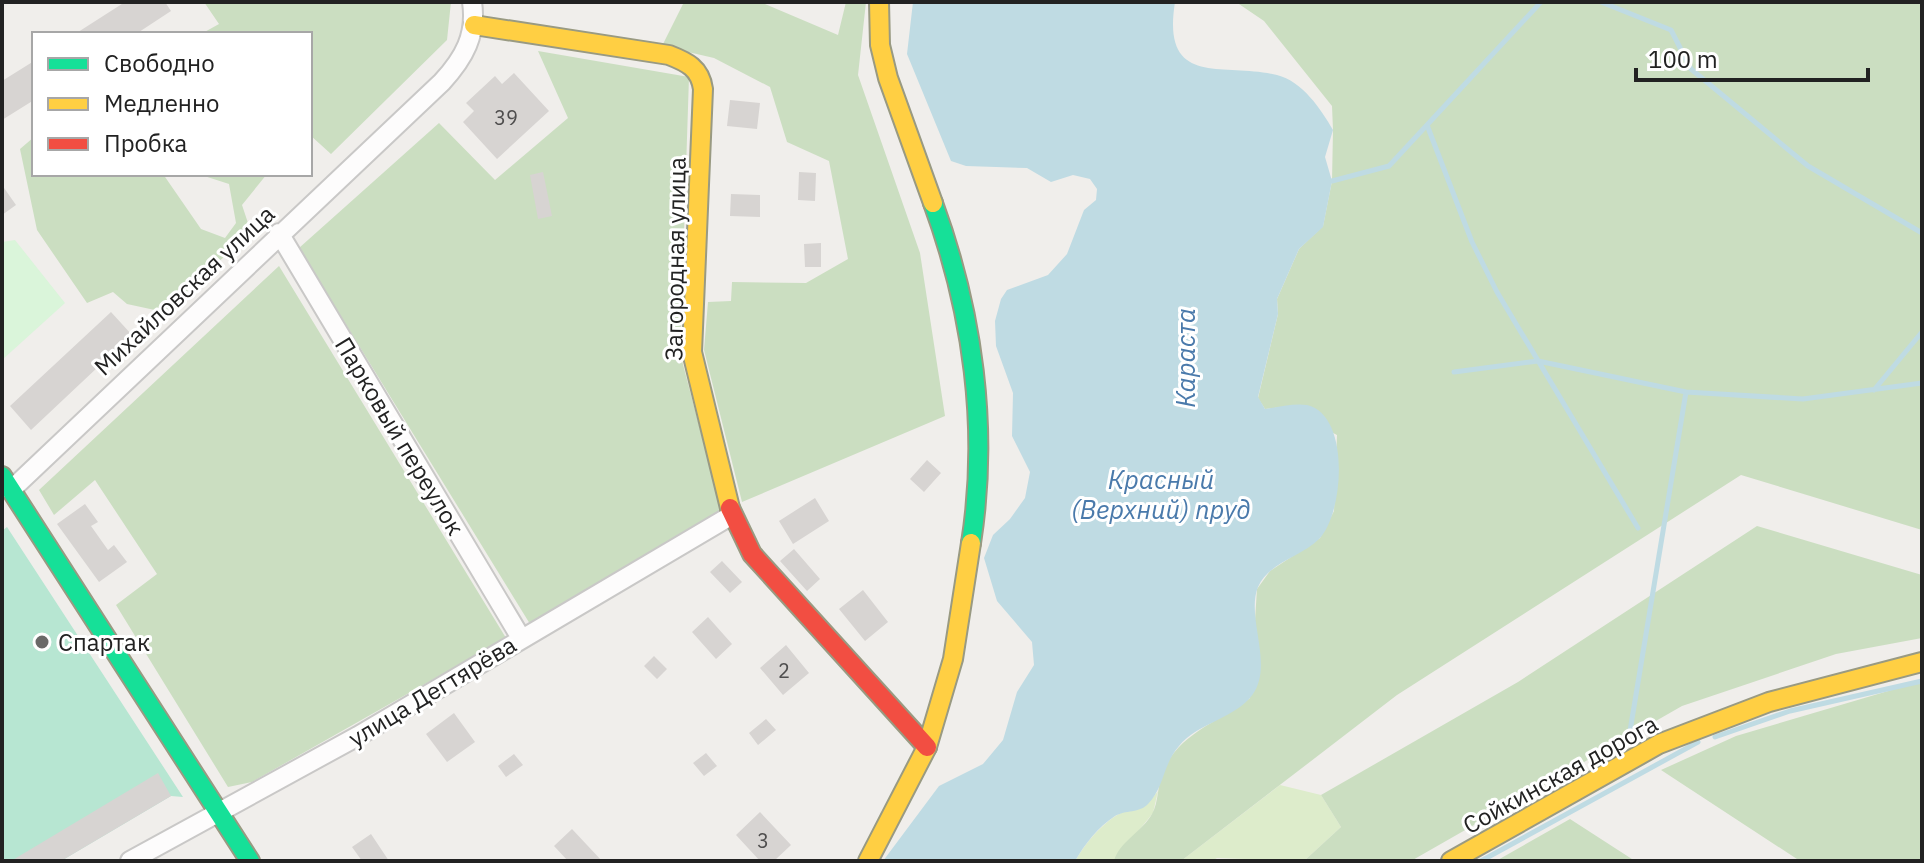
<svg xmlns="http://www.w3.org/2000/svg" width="1924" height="863" viewBox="0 0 1924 863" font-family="'IBM Plex Sans',sans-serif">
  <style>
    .grass { fill: #ddeccb }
    .forest { fill: #cbdec1 }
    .park { fill: #daf5da }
    .pitch { fill: #b7e6d2 }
    .water { fill: #bfdbe3 }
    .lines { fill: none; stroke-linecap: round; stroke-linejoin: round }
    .stream { stroke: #bfdbe3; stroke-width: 5 }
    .building { fill: #d7d4d2 }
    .street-casing { stroke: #c9c8c7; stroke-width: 22 }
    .fast-casing { stroke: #999a82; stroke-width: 22 }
    .slow-casing { stroke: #999a82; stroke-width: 22 }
    .jam-casing { stroke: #999a82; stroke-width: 22 }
    .street { stroke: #fdfcfc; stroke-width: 18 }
    .fast { stroke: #16e098; stroke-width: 18 }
    .slow { stroke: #ffcf43; stroke-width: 18 }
    .jam { stroke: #f24e42; stroke-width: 18 }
    .poi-dot { fill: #6a6968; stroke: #fff; stroke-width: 3 }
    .labels { text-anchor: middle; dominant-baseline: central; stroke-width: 6; stroke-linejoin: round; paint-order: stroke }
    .number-label { font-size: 20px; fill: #4f4e4e }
    .street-label { font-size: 24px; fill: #222; stroke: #fff }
    .poi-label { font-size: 24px; fill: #222; stroke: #fff; text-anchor: start }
    .water-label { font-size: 26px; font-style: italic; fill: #4a7aab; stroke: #fff }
  </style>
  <rect width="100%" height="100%" fill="#f0eeeb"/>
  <!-- grass -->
  <path class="grass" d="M1280,785L1321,795L1341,827L1304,861L1217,858L1212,861H1181Z
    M1158,791L1153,813L1114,861H1075C1085,844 1098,828 1114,817C1135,803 1138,817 1158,791Z"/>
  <!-- forest -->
  <path class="forest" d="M204,2H451L447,40L331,154L310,135V34H201L219,24Z
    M684,2H760L838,35L846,2H866L858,75L920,253L945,416L742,502L704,350L708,302L731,301L732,282L806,283L848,259L829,161L787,142L770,87L714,58L662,46Z
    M1236,2H1922V530L1741,475L1397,695L1181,861H1114C1119,842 1143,831 1152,814C1159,802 1157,785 1163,772C1178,733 1220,722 1250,698L1257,589L1270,571L1320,538L1334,511L1337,435L1283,407L1265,409L1258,398L1278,314L1277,299L1299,249L1323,226L1332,181L1333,130L1332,106L1264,21Z
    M538,51L689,77L680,353L722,513L530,624L299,248L439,123L495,180L568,118Z
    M34,137V174H163L201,229L225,238L236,223L229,184L198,174H267L242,205L251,232L164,312L127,304L113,292L87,303L37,230L20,149Z
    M279,266L506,638L252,782L228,787L116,605L157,574L95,480L54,515L39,490Z
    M1757,526L1922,575V638L1836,654L1682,706L1411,861H1304L1341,827L1321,795L1518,682Z
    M1922,681V861H1800L1661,770L1736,736Z
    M1570,819L1635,861H1496Z"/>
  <!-- park -->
  <path class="park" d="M15,240L65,303L2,360V242Z"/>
  <!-- pitch -->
  <path class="pitch" d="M7,527L183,797L171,796L61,861H2V531Z"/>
  <!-- water -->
  <path class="water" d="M913,2H1175C1161,89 1223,62 1277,75C1302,81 1321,109 1333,130L1325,157L1332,181L1323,227L1299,249L1277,299L1278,314L1258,397L1265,409C1277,407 1295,403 1307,405C1351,415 1344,514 1319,539C1301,557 1269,562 1258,587C1245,619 1277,669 1249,699C1229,720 1197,724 1179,746C1163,764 1164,788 1148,804C1140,813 1125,810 1115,816C1098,827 1085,844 1075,861H883L939,786L983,764L1003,740L1017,692L1034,665L1032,642L997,601L984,558L993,535L1010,519L1025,498L1030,472L1012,436L1013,393L996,346L995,321L1001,299L1007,290L1048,275L1067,254L1084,210L1096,200L1097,189L1090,179L1073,175L1051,182L1027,168L966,166L951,161L907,54Z"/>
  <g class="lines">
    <!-- stream -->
    <path class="stream" d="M1601,2L1671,30L1691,69L1808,166L1922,233
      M1427,125L1472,242L1497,292L1638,528
      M1332,181L1389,166L1541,2
      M1454,372L1538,361L1686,392L1803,399L1922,383
      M1874,390L1922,332
      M1630,731L1686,392
      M1715,737L1790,711L1922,681
      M1481,861L1698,742"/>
  </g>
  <!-- building -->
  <path class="building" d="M125,2H165L171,11L136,34H75Z
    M34,61V100L2,120V81Z
    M514,73L549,111L497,159L463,122L474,111L466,103L495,76L502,84Z
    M730,100L760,103L757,129L727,126Z
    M543,172L552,216L538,219L530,175Z
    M799,172L816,173L815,201L798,200Z
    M2,185L16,205L2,215Z
    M731,194L760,195V217L730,216Z
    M821,243V267H805L804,244Z
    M111,312L132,335L31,430L10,406Z
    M927,460L941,473L924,492L910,479Z
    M815,498L829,521L793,544L779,521Z
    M85,504L98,522L91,526L108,550L114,545L127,562L99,582L57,524Z
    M794,549L820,579L807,591L780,561Z
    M722,561L742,582L730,593L710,572Z
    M863,590L888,622L865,641L839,609Z
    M708,617L732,644L716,659L692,632Z
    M786,645L809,673L783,695L760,668Z
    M654,656L667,669L657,679L644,666Z
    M454,713L475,742L447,762L426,734Z
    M766,719L776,730L758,745L749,733Z
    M706,753L717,766L704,776L693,763Z
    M514,754L523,765L506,777L498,766Z
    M158,773L171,796L61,861H11Z
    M760,812L791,845L774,861H760L736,835Z
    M572,829L602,861H568L554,846Z
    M371,834L389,861H362L352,847Z"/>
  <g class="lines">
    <!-- street casing -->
    <g class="street-casing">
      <path id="street" d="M279,233L521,638
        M11,490L442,82C464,58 477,35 472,2
        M130,861L358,736L732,515"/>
    </g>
    <!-- fast casing -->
    <g class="fast-casing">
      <path id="fast" d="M933,203C973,312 989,429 971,543
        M2,476L250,861"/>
    </g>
    <!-- slow casing -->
    <g class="slow-casing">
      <path id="slow" d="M879,2L880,45L888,78L933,203
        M474,25L669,55C687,62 700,68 703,89L692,352L730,508
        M868,861L927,747L953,659L971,543
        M1451,861L1659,744L1769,702L1922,662"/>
    </g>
    <!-- jam casing -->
    <g class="jam-casing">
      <path id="jam" d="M730,508L752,554L927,747"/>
    </g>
    <!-- street -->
    <use href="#street" class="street"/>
    <!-- fast -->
    <use href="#fast" class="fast"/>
    <!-- slow -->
    <use href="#slow" class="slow"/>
    <!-- jam -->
    <use href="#jam" class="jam"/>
  </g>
  <!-- markers -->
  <circle class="poi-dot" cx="42" cy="642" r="8"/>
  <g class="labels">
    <!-- number labels -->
    <g class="number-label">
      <text x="506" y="117">39</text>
      <text x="784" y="670">2</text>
      <text x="763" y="840">3</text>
    </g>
    <!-- street labels -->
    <g class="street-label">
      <text transform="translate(675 259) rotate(-89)">Загородная улица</text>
      <text transform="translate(184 290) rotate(-43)">Михайловская улица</text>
      <text transform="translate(400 436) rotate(59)">Парковый переулок</text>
      <text transform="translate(432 691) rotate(-31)">улица Дегтярёва</text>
      <text transform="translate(1560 774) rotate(-29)">Сойкинская дорога</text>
    </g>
    <!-- poi labels -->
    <g class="poi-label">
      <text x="58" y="642">Спартак</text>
    </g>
    <!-- water labels -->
    <g class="water-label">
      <text transform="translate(1185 358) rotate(-90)">Караста</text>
      <text x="1161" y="479">Красный<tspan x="1161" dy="30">(Верхний) пруд</tspan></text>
    </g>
  </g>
  <!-- border -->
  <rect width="1924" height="863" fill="none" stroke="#222222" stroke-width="8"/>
  <!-- legend -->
  <rect x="32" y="32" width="280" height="144" fill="#ffffff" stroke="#a7a7a7" stroke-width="2"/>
  <rect x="48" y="58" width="40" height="12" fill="#16e098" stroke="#a7a7a7" stroke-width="2"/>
  <text x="104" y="72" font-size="24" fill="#222222">Свободно</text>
  <rect x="48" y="98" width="40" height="12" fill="#ffcf43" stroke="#a7a7a7" stroke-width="2"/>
  <text x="104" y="112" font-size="24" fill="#222222">Медленно</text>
  <rect x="48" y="138" width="40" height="12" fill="#f24e42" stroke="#a7a7a7" stroke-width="2"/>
  <text x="104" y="152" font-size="24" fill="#222222">Пробка</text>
  <!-- scale -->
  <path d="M1636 68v12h232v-12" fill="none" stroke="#222222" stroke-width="4"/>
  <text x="1648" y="68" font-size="24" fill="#222222" stroke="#ffffff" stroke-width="6" paint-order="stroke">100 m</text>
</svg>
